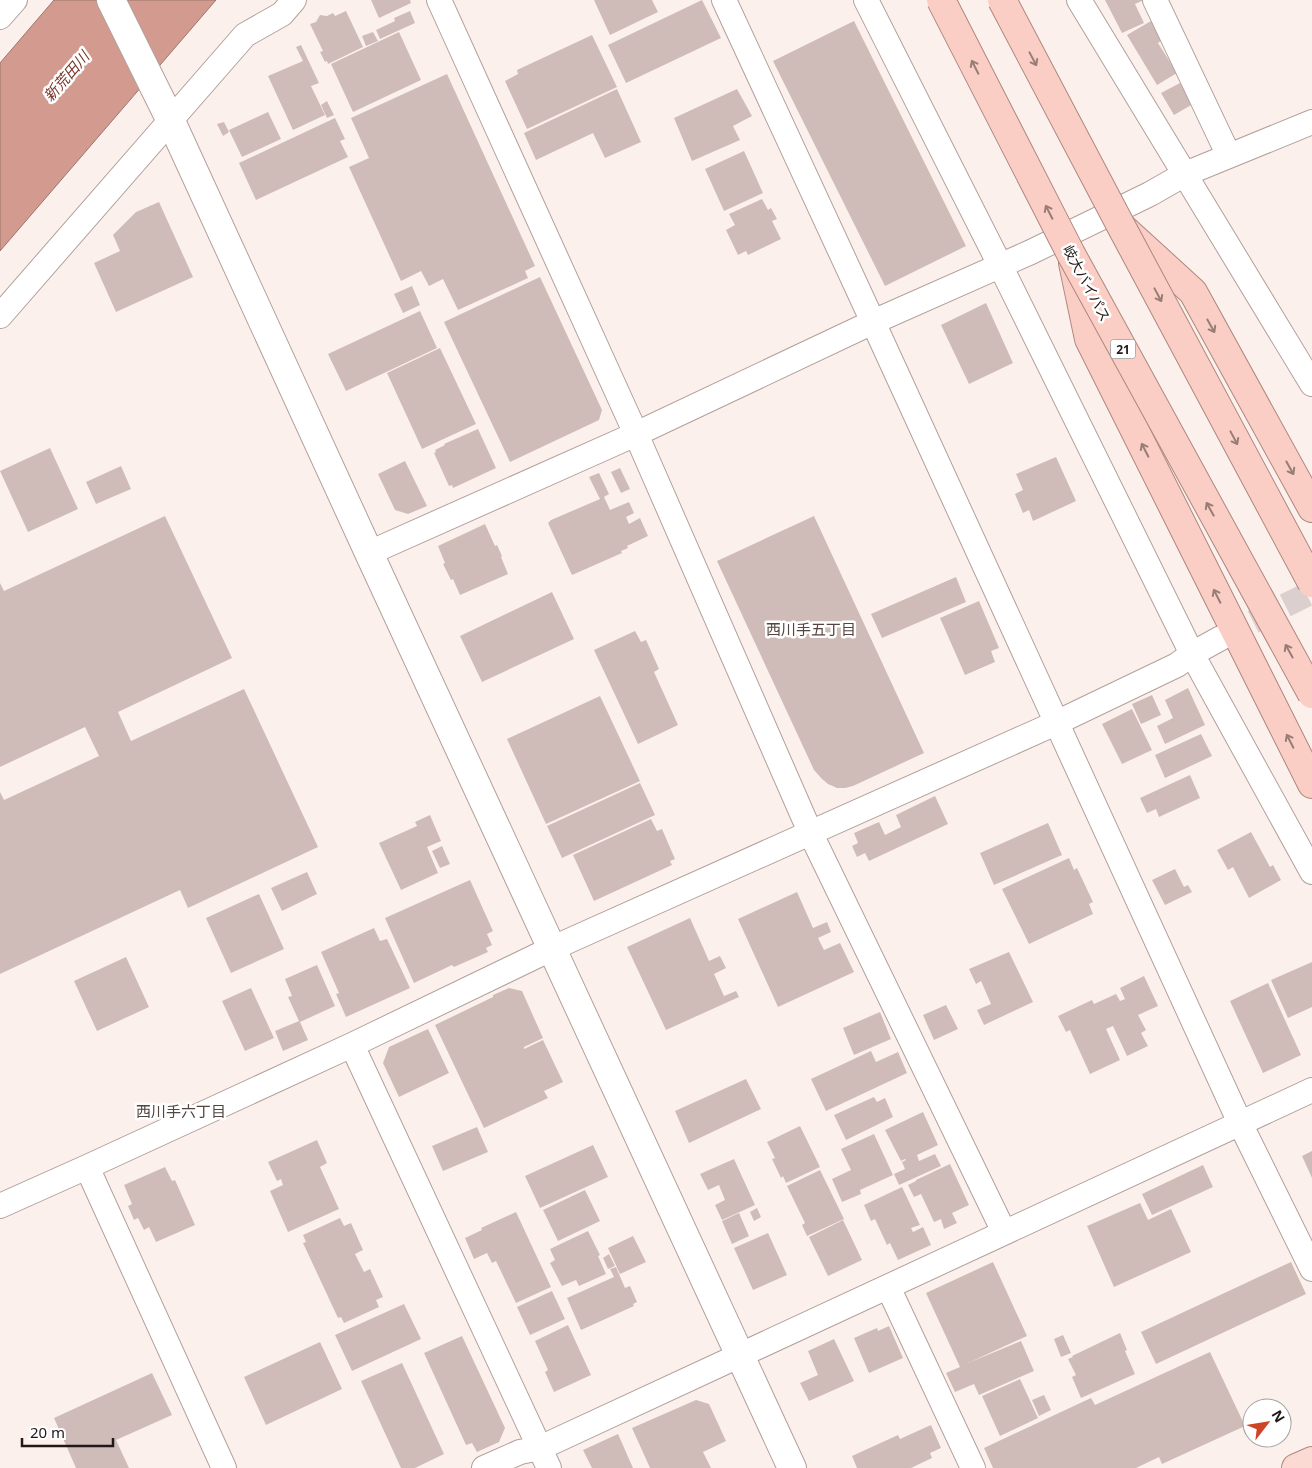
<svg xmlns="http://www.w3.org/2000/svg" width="1312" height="1468" viewBox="0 0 1312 1468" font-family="'Noto Sans','Noto Sans JP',sans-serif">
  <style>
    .water { fill: #d39b8f; stroke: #9d746b }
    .building { fill: #cfbcb8 }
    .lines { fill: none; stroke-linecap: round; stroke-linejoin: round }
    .minor-tunnel { stroke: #dbd0cd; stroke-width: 24; stroke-dasharray: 24 12; stroke-linecap: butt }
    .minor-casing { stroke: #b2a09b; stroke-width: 26 }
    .tertiary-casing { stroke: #b2a09b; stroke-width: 30 }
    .primary-casing { stroke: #ad877e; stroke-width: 30 }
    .trunk-casing { stroke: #ad877e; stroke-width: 30 }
    .minor { stroke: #fff; stroke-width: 24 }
    .tertiary { stroke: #fff; stroke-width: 28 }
    .primary { stroke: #fbdad3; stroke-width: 28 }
    .trunk { stroke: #facec4; stroke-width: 28 }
    .trunk-bridge-casing { stroke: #ad877e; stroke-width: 30; stroke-linecap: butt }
    .trunk-bridge { stroke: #facec4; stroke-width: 28 }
    .oneway { stroke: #987d77 }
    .labels { text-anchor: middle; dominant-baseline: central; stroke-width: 5; stroke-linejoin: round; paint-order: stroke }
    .shield { fill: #fff; stroke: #635e5d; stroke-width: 1 }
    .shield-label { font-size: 12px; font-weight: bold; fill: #201918 }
    .street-label { font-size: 14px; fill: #201918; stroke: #fff }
    .water-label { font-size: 15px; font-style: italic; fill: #783426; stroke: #fff }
    .neighbourhood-label { font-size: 15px; fill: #544541; stroke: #fff }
  </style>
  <rect width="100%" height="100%" fill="#fcf0ed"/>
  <!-- water -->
  <path class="water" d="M54,0H216L0,251V63Z"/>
  <!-- building -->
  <path class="building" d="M371,0H410L411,3L379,18Z
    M594,0H652L658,12L610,35Z
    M702,0L721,38L626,83L608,45Z
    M1105,0H1144L1135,4L1144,23L1122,33Z
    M346,11L363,47L328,64L327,61L325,62L320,52L323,51L310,24L316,22L320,15L327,16L333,13L335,16Z
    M410,11L415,23L380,39L376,30L395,21L394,18Z
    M854,21L966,246L885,286L773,61Z
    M1151,21L1162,40L1158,43L1177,73L1157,85L1127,35Z
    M373,32L378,41L366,46L362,36Z
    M399,32L421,80L353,112L331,64Z
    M592,35L617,87L527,129L505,81L518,74L517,70Z
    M301,45L319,83L311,86L325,115L293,130L268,76L303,61L296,47Z
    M447,74L535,266L525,271L528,278L458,310L443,279L429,286L421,271L401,281L349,167L369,158L351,118Z
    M1180,83L1193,104L1174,115L1161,93Z
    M617,89L641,142L605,158L593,133L536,160L524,133Z
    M737,89L752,116L733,126L740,140L692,161L674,118Z
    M327,101L334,115L327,118L321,105Z
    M268,112L281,139L242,157L229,130Z
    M335,118L345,139L340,141L348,157L256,200L239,163Z
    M224,122L229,132L223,136L217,124Z
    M744,151L763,193L724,211L705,169Z
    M762,199L768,210L771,208L777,219L772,221L781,239L748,255L746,251L738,255L726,230L735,225L729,214Z
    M159,202L193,277L116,312L94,263L120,251L113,235L136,212Z
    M540,277L602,410L599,420L510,462L444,322Z
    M412,286L420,305L403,313L394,294Z
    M986,303L1013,363L969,384L941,325Z
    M420,311L437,348L346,391L328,354Z
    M440,348L476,424L422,449L387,373Z
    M478,429L496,468L453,488L452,485L449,486L434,453L436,452L435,450L445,445L444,444Z
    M50,448L78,509L28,532L0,471Z
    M1056,457L1076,501L1033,521L1029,510L1023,513L1015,494L1023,490L1016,474Z
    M405,461L427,506L408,514L395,510L378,474Z
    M121,466L131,489L96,504L86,482Z
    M620,468L630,489L621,493L611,472Z
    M599,473L609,494L604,497L610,510L629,502L634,513L626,517L629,524L640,518L648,536L627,546L628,548L621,551L622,553L572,575L548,523L551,520L600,499L589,477Z
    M165,516L232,658L118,712L131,741L244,689L318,847L188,908L180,890L0,974V792L4,800L99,756L85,727L0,767V583L4,591Z
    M814,516L924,753L853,786L845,788H837L828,784L822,779L814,770L717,561Z
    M485,524L495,546L497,545L502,556L501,557L508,574L460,595L453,579L451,580L443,564L445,563L438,546Z
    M956,577L966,602L882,638L871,614Z
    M552,592L574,639L482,682L460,636Z
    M979,601L999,648L991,651L995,662L965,675L940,618Z
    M635,631L641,642L646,640L659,669L654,672L678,725L638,744L594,650Z
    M1188,688L1205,725L1165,744L1157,726L1173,718L1165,700Z
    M1152,695L1161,715L1141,724L1132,704Z
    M600,696L640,781L546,824L507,739Z
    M1132,709L1152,750L1122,764L1102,724Z
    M1201,734L1212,756L1165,778L1155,755Z
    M1190,775L1200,798L1159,817L1156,809L1147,813L1140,798Z
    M640,783L655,815L562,858L547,826Z
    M935,796L948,824L869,861L865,853L857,857L852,846L858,843L854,833L879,822L885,835L901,827L896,815Z
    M430,815L441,841L427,847L438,873L401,890L379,843L417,826L415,822Z
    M651,819L657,831L662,829L675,859L670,861L672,865L594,901L573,855Z
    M1048,823L1062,855L994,885L980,853Z
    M1251,832L1270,867L1273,865L1281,880L1249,898L1233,867L1228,870L1217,850Z
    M442,846L450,864L440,868L432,851Z
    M1069,858L1074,870L1077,868L1093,902L1089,904L1093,914L1029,944L1002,889Z
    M1175,869L1184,887L1188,885L1192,892L1165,905L1152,880Z
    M307,872L317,894L282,911L271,888Z
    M470,880L493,931L487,934L492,945L486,948L488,952L454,967L452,965L414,983L385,918Z
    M797,892L813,928L827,922L831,932L818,938L824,950L840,943L854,972L778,1007L738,919Z
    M259,894L284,949L231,973L206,918Z
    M690,918L709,961L720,956L726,968L714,974L724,996L736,991L739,997L666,1030L627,947Z
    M374,928L380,941L387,939L410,988L346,1017L336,994L339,993L321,952Z
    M1009,952L1033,1002L984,1025L977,1010L991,1004L981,981L976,984L969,969Z
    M126,957L149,1007L97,1031L74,981Z
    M1312,962V1007L1288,1018L1271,980Z
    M317,965L335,1006L300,1022L308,1040L283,1051L275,1031L299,1021L288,997L292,996L285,979Z
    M1144,976L1158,1006L1138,1015L1146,1030L1141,1033L1148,1046L1127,1056L1113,1026L1106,1029L1120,1060L1090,1074L1070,1030L1066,1032L1058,1016L1092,1000L1094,1004L1116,994L1120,1001L1125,999L1120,988Z
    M1268,983L1301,1055L1263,1073L1230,1001Z
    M251,988L274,1038L245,1051L222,1001Z
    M509,988L522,991L543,1038L524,1047V1049L543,1040L563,1082L544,1091L548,1098L484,1128L435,1025L493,997V995Z
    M946,1005L958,1029L934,1040L923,1015Z
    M880,1012L891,1039L854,1055L843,1028Z
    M428,1029L449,1073L399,1097L383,1063L389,1047Z
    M871,1051L876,1062L898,1052L907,1073L826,1111L811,1079Z
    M746,1079L761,1109L689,1143L675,1111Z
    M874,1097L877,1102L885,1098L893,1117L846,1140L834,1115Z
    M923,1112L938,1145L917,1155L919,1161L935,1154L941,1166L899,1185L894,1174L905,1169L902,1162L906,1160L905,1159L901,1161L885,1130Z
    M800,1126L820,1167L786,1183L783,1176L781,1178L772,1159L775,1158L767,1142Z
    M477,1127L488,1152L443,1171L432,1146Z
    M874,1134L893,1175L860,1190L861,1194L842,1202L832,1179L851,1170L841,1149Z
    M317,1140L327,1163L320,1167L339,1209L288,1232L270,1191L283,1185L281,1179L277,1181L268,1162Z
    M593,1145L608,1177L540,1208L525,1176Z
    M1312,1151V1178L1302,1156Z
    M734,1159L755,1205L722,1220L715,1205L725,1200L719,1185L708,1190L700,1174Z
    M950,1164L969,1205L952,1213L957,1223L944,1229L941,1219L934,1222L921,1194L914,1197L908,1185L916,1181V1180Z
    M1203,1165L1213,1187L1152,1215L1142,1194Z
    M165,1167L172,1181L175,1180L195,1225L156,1242L149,1227L144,1230L138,1218L134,1220L128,1206L132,1204L124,1185Z
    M820,1170L844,1219L807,1236L802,1225L805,1223L787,1186Z
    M902,1187L920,1225L911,1228L913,1232L923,1227L931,1245L898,1260L890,1243L887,1245L875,1219L871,1221L864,1205Z
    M585,1190L600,1221L558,1241L543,1210Z
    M1140,1203L1148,1220L1171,1209L1191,1252L1114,1287L1087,1226Z
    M757,1208L761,1217L754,1221L750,1212Z
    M516,1212L551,1287L516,1303L496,1261L492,1263L487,1253L474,1259L465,1238L482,1230L481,1228Z
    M739,1213L749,1236L732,1244L722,1221Z
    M340,1218L344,1226L351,1223L363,1250L355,1254L364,1272L370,1269L383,1297L376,1300L379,1307L344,1323L341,1317L338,1318L303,1243L306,1242L303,1235Z
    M843,1220L862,1260L828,1276L809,1237Z
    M588,1231L600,1255L598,1256L606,1274L579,1286L576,1280L562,1286L550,1263L555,1260L550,1249Z
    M768,1233L787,1275L753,1290L734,1248Z
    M633,1236L646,1262L620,1274L608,1248Z
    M609,1254L615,1266L608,1269L603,1258Z
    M993,1262L1027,1336L968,1363L1021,1341L1034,1371L979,1395L974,1384L955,1392L946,1373L960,1367L926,1293Z
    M1291,1262L1306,1294L1156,1364L1141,1332Z
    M616,1267L625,1288L630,1286L637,1302L633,1304L634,1306L581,1330L567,1298L614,1277L610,1269Z
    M552,1291L565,1319L530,1335L517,1307Z
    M404,1304L421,1339L352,1371L335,1335Z
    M568,1325L591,1375L554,1392L545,1372L548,1370L535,1341Z
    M889,1326L903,1358L869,1373L854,1338L877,1328L878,1331Z
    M1120,1333L1127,1350L1125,1351L1135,1374L1081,1398L1072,1377L1076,1375L1068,1359L1073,1357L1072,1356Z
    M1063,1335L1071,1353L1061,1357L1054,1339Z
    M462,1336L505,1428L499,1442L477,1452L472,1443L466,1445L424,1353Z
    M834,1339L854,1381L809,1401L800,1383L818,1375L808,1351Z
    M320,1342L342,1389L266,1425L244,1377Z
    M1210,1352L1245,1426L1162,1464L1159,1457L1136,1468H993L984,1448L1091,1398L1095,1405Z
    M402,1363L444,1454L415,1468H401L361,1381Z
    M152,1373L172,1415L116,1440L129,1468H76L54,1418Z
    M1020,1379L1038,1418L1000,1436L982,1396Z
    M1044,1395L1051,1410L1039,1416L1032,1400Z
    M696,1400L709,1404L726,1441L703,1452L711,1468H650L632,1428Z
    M931,1425L941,1448L930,1453L932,1458L911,1468H857L852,1456L898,1435L900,1439Z
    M618,1434L633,1468H592L583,1450Z"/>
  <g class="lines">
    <!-- minor-tunnel -->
    <path class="minor-tunnel" d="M1221,638L1312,592"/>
    <!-- minor casing -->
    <g class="minor-casing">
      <path id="minor" d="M439,0L636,434L810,832L1004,1232
        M724,0L873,322L1240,1123L1312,1269
        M866,0L1000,265L1192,654L1312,872
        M1079,0L1312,384
        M1155,0L1229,156
        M0,17L15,0
        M0,316L245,35L282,14L294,0
        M369,553L636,434L873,322L1031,252L1150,194L1185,174L1312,122
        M352,1045L549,1468
        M87,1167L224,1468
        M0,1206L87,1167L352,1045L553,948L1056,723L1177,665L1192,654L1221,638
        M889,1289L973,1468
        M484,1468L520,1452L540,1448C798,1331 1054,1209 1312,1090"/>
    </g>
    <!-- tertiary casing -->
    <g class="tertiary-casing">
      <path id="tertiary" d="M111,0L170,119L369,553L792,1468"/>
    </g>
    <!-- primary casing -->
    <g class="primary-casing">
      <path id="primary" d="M1296,1468L1312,1461"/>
    </g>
    <!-- trunk casing -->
    <g class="trunk-casing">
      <path id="trunk" d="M1124,229L1193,292L1312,508
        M1073,263L1089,339L1312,784"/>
    </g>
    <!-- minor -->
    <use href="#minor" class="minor"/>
    <!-- tertiary -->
    <use href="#tertiary" class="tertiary"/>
    <!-- primary -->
    <use href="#primary" class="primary"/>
    <!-- trunk -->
    <use href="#trunk" class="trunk"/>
    <!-- trunk-bridge casing -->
    <g class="trunk-bridge-casing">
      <path id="trunk-bridge" d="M941,0L1071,254L1312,694
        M1002,0L1121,226L1312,583"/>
    </g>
    <!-- trunk-bridge -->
    <use href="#trunk-bridge" class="trunk-bridge"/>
  </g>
  <!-- one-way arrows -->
  <defs><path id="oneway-shaft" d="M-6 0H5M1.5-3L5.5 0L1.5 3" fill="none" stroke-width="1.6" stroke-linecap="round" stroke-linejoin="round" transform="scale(1.25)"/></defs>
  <g class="oneway">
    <use href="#oneway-shaft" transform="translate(1033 59) rotate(62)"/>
    <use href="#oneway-shaft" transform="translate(975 67) rotate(-117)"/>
    <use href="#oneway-shaft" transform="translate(1049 212) rotate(-117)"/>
    <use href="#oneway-shaft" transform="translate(1158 295) rotate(62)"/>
    <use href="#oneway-shaft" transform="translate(1211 326) rotate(61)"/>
    <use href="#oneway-shaft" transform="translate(1234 438) rotate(62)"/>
    <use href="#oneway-shaft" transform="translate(1145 450) rotate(-117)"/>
    <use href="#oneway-shaft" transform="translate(1290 468) rotate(61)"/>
    <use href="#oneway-shaft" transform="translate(1210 509) rotate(-119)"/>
    <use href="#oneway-shaft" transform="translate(1217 596) rotate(-117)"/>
    <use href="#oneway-shaft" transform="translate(1289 651) rotate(-119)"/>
    <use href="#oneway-shaft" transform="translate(1290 741) rotate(-117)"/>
  </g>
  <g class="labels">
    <!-- shield labels -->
    <rect class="shield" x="1110.5" y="339.5" width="25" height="19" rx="4"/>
    <g class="shield-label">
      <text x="1123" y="349">21</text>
    </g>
    <!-- street labels -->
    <g class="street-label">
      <text transform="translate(1087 283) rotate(62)">岐大バイパス</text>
    </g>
    <!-- water labels -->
    <g class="water-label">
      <text transform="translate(66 76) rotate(-49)">新荒田川</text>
    </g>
    <!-- neighbourhood labels -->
    <g class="neighbourhood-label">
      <text x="811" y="629">西川手五丁目</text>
      <text x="181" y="1111">西川手六丁目</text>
    </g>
  </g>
  <!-- north arrow -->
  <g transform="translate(1267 1423) rotate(59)"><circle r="24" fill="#ffffff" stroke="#a6a3a3"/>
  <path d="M0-4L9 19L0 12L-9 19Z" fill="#ce4427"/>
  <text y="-8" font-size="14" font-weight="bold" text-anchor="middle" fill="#201918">N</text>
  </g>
  <!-- scale -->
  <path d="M22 1438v8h91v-8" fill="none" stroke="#201918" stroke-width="2.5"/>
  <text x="30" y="1438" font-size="15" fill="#201918" stroke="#ffffff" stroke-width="4" paint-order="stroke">20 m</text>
</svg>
